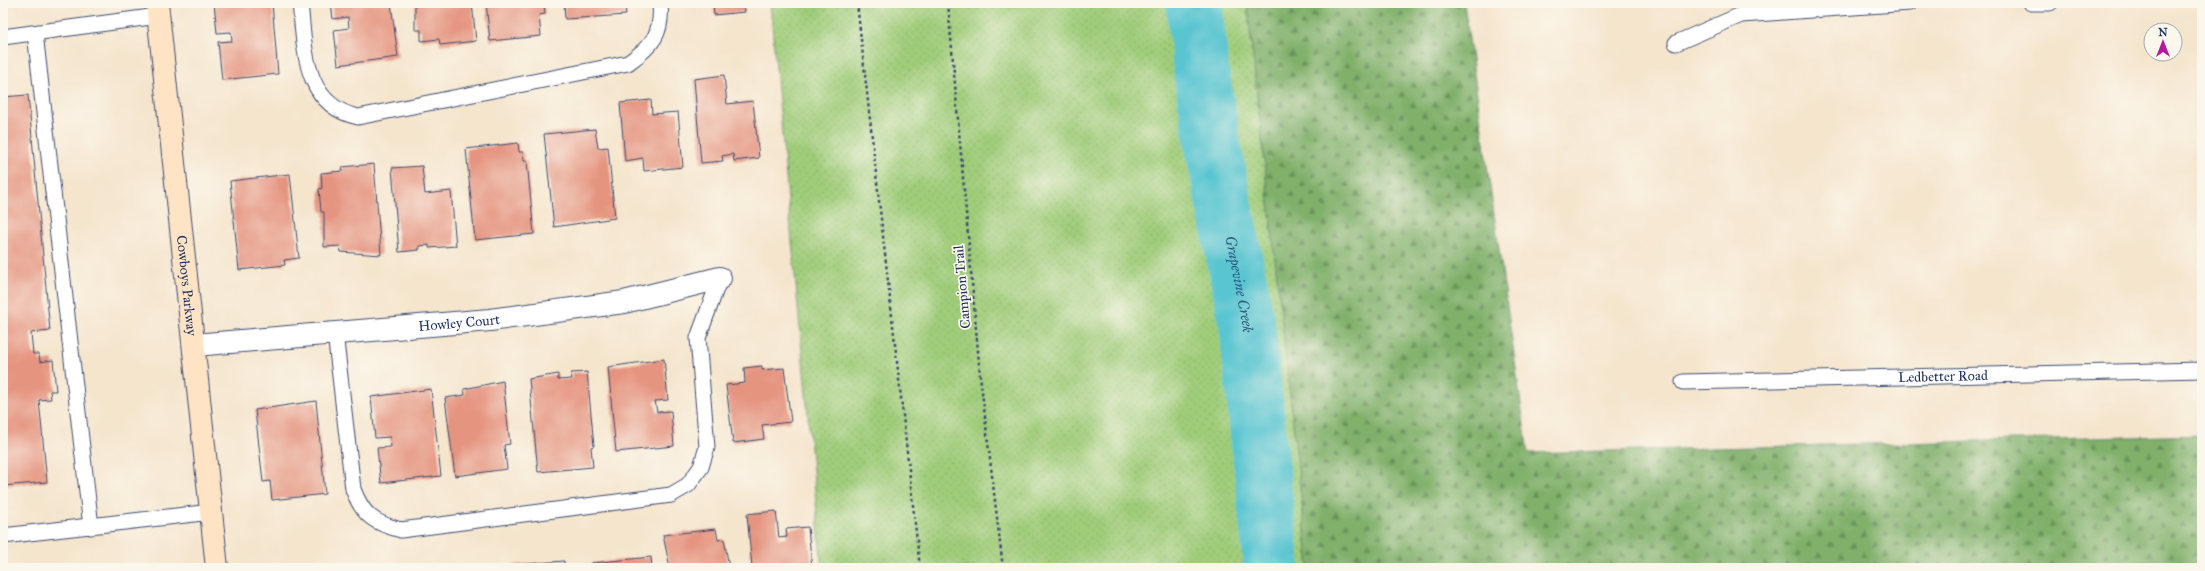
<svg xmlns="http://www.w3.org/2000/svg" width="2205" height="571" viewBox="0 0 2205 571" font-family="'IM FELL Great Primer',serif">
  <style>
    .grass { fill: url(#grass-dots); stroke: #5e7e6c }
    .forest { fill: url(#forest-firs); stroke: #4e7064 }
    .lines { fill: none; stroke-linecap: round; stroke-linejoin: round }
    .river { stroke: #59c5d1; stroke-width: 56 }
    .building { fill: #e59480 }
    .lane-casing { stroke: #3c4a6f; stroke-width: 17 }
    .street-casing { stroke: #3c4a6f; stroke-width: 24 }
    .secondary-casing { stroke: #3c4a6f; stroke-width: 24 }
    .path { stroke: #3c4a6f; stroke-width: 2.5; stroke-dasharray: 3 3; stroke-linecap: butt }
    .lane { stroke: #fff; stroke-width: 15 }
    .street { stroke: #fff; stroke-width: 22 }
    .secondary { stroke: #fee4c5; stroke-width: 22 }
    .labels { text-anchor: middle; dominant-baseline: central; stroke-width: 3.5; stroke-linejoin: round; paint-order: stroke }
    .street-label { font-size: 14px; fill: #1b2f5e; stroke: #fbf7ec }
    .water-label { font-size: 15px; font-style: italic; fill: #2e5c80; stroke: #fbf7ec }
  </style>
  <defs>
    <pattern id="grass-dots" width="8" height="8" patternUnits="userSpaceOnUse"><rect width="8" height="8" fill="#a0cd7a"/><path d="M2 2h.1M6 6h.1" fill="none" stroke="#89b06c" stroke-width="1.8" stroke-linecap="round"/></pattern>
    <pattern id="forest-firs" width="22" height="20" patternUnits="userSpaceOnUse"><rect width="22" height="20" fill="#80b06a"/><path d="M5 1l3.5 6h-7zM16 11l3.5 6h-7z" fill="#68905a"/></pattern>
  </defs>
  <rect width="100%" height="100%" fill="#fbf7ec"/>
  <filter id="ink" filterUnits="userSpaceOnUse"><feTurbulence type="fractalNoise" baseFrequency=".025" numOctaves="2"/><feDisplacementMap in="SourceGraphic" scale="8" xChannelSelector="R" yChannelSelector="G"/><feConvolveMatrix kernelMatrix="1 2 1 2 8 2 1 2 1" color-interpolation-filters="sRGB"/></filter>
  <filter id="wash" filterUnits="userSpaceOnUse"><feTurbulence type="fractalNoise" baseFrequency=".012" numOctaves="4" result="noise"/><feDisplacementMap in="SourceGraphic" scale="16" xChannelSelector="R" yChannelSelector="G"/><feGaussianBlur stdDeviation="0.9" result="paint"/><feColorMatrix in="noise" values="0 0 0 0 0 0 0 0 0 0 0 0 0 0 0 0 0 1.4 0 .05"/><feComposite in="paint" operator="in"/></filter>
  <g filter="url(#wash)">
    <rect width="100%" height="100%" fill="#f5e5cd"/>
    <!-- grass -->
    <path class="grass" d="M770,3H1247L1309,568H822Z"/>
    <!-- forest -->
    <path class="forest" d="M1247,3H1464L1528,453L2202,435V568H1309Z"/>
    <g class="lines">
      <!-- river -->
      <path class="river" id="s1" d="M1194,3L1201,69L1213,146L1247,323L1272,568"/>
    </g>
    <g id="blocks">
      <!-- building -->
      <path class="building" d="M214,3H272L278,74L222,80L218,42L232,41L231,32L217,33Z
        M331,3H391L398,57L338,65L334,30L349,28L348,17L333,19Z
        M415,3H472L476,41L440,45L439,39L421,41V30H415Z
        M486,3H544L545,14L539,15L541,36L490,41Z
        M564,3H625L626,15L565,19Z
        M713,3H744L745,12L714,15Z
        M724,75L727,104L753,101L759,158L734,161L733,154L722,156L723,161L701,163L694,79Z
        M28,95L50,331L31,333L33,354H39L40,362L53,360L56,391H50L51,399L39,400L47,482L3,486V97Z
        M651,100L652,114L678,112L683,167L644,171L643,158L625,161L620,103Z
        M595,129L598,148L608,147L615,218L554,227L544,134Z
        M518,143L519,152H523L524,161H527L534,234L475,240L466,149Z
        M374,164L381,255L341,252L340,246L324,247V212H321L319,189L322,188L321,173L343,171L342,167Z
        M422,166L425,194L451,191L456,246L429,248V245L419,246V250L399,252L392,168Z
        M290,174L299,258L284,260L285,265L239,270L230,181Z
        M664,359L668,400L655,401L657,412L671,411L674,446L616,452L608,367Z
        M762,366V370L784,368L791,422L762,425L764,439L733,443L726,385L745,383L744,368Z
        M587,372L594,446L591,447L593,467L538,472L529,379L558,374V380L572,379L571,373Z
        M503,381L510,444L504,445L507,469L455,476L445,398L465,395L464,389Z
        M431,389L441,476L381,483L377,448L391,447L390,437L375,438L371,397Z
        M316,401L325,494L272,500L270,481L263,482L255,410Z
        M776,511L779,538L787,537L786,529L808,527L812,568H752L747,514Z
        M716,529L718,540L724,539L729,567L670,568L663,535Z
        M651,557L652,568H592V563Z
        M564,561V568H513V565Z"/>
    </g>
  </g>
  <g filter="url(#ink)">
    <use href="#blocks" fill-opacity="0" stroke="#3c4a6f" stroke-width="1"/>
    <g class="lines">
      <!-- lane casing -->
      <g class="lane-casing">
        <g id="lane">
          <path d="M300,3C305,48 303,105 358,117L628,63C652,46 663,34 660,3"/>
          <path d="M2031,3H2050"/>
          <path d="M35,33L91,527"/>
          <path d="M3,37L158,16"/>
          <path d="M1676,43L1741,15L1910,3"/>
          <path d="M335,333L353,489C363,516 374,523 401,530L671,495L688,485L701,467L707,447L698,338L720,278"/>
          <path id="s2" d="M1683,382L2202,370"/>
          <path d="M3,536L211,512"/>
        </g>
      </g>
      <!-- street casing -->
      <g class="street-casing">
        <g id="street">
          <path id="s3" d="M194,345L490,320L624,302L720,278"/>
        </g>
      </g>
      <!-- secondary casing -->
      <g class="secondary-casing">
        <g id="secondary">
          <path id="s4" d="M157,3L217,568"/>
        </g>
      </g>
      <!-- path -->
      <path class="path" d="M857,3L920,568
        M948,3L980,375L1003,568"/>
      <!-- lane -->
      <use href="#lane" class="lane"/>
      <!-- street -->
      <use href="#street" class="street"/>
      <!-- secondary -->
      <use href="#secondary" class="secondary"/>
    </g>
  </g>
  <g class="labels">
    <!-- street labels -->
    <g class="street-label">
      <text stroke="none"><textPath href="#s4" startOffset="284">Cowboys Parkway</textPath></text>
      <text transform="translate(962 287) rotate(-95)">Campion Trail</text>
      <text stroke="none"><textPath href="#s3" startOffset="266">Howley Court</textPath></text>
      <text stroke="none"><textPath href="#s2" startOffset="260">Ledbetter Road</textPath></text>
    </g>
    <!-- water labels -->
    <g class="water-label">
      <text stroke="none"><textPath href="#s1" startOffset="285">Grapevine Creek</textPath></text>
    </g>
  </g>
  <!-- margin -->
  <rect width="2205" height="571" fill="none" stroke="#fbf7ec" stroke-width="16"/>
  <!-- north arrow -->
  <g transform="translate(2163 42)"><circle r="19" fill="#fbf7ec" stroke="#a1a7b3"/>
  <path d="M0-3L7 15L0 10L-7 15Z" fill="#b5179e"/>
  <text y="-6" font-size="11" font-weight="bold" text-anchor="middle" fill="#1b2f5e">N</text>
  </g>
</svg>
